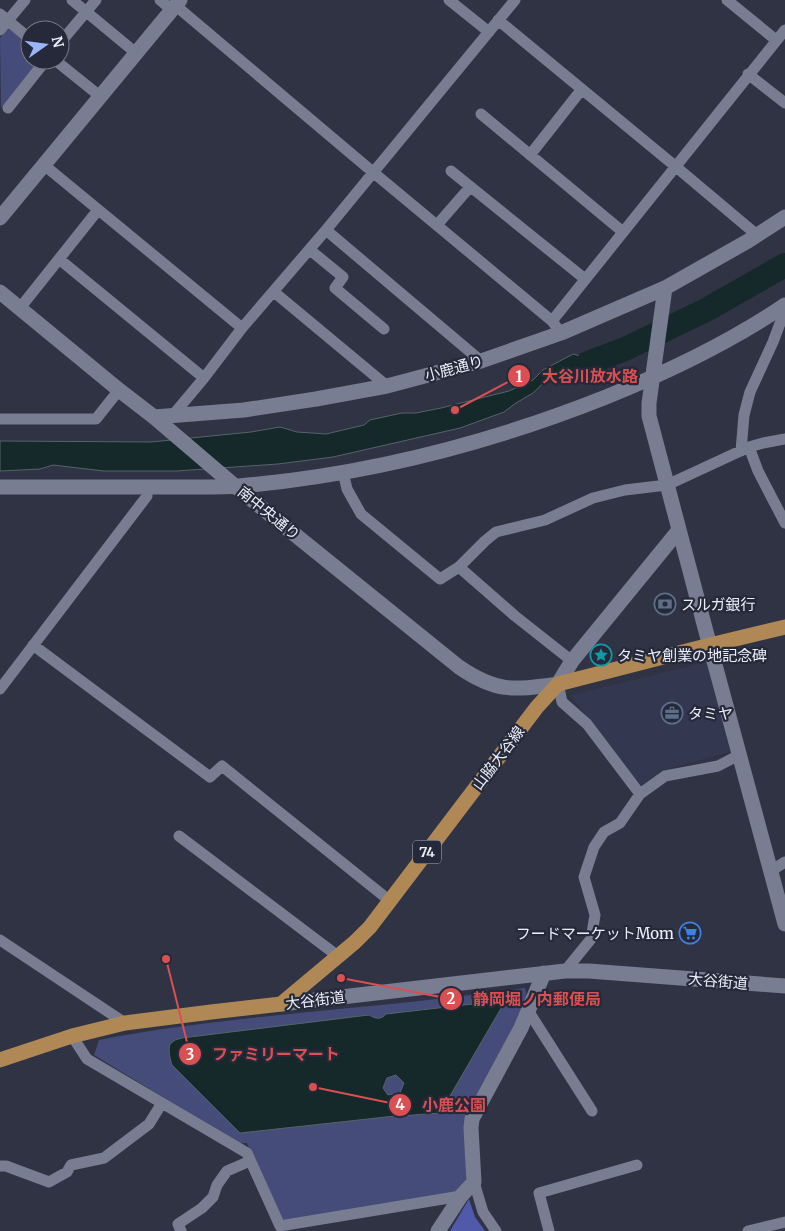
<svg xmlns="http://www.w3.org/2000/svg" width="785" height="1231" viewBox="0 0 785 1231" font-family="Merriweather,'Noto Sans JP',serif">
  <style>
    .built { fill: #33374f }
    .green { fill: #454c7a }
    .forest { fill: #5059aa }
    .water { fill: #15282a; stroke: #566368 }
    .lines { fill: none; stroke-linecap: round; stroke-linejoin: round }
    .river { stroke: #15282a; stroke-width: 24 }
    .minor { stroke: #797d92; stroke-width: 11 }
    .tertiary { stroke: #797d92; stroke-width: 15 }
    .primary { stroke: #af8856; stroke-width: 15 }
    .labels { text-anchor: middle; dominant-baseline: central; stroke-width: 4.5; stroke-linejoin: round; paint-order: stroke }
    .shield { fill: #252939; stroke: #b0b3c0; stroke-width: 1 }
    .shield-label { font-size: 14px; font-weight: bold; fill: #eceefa }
    .street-label { font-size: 15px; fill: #eceefa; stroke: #252939 }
    .poi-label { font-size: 15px; fill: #eceefa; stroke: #252939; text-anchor: start }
    .leader { fill: none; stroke: #da5052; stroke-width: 2 }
    .callout-dot { fill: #da5052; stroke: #252939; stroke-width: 2 }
    .mark-label { font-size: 15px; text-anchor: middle; font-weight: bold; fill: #fff }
    .callout-label { font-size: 16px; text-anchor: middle; font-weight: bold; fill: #da5052; stroke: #252939; stroke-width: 4.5; stroke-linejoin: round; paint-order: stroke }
  </style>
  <rect width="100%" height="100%" fill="#2f3344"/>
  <!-- built -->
  <path class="built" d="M707,662L730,752L660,771L643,787L617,759L571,695Z"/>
  <!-- green -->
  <path class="green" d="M12,29L30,44V60H40L1,108L0,38L6,30Z
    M525,988L527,997L521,1014L494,1067L469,1107L466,1121L468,1170L464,1188L453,1193L286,1224L271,1201L247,1143H238L94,1055L99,1040C185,1023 272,1016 359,1007C414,1002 470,995 525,988Z"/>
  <!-- forest -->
  <path class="forest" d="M469,1199L475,1217L485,1231H450Z"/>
  <!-- water -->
  <path class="water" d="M621,350L596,367L577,373L571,369L559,371L553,374L533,393L516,403L504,412L460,428L333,457L278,464L176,471H104L53,465L40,469L0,471V441L151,442L251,432L280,427L297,432L326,434L364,425L370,420L402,413H416L441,408L509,391L533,380L543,370L573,354C589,360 605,355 621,350Z
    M499,1001L503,1005L440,1113L400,1116L397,1094L400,1093L404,1083L396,1075L387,1078L383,1088L388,1095L392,1094L395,1116L240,1133L172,1065C170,1058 168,1051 170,1044L175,1040L182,1038L369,1015C376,1019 381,1020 386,1014Z"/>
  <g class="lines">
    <!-- river -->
    <path class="river" d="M588,363L625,349L706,310L785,265"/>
    <!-- minor -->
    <path class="minor" d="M72,0L136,53
      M160,0L172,10
      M449,0L489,32
      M727,0L776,40
      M175,5L374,173L552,321L561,333
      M0,14L30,39
      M498,20L675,166L757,235
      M0,30L25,0
      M60,43L96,0
      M55,60L101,97
      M748,74L785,103
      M8,108L46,60
      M481,114L623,232
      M530,155L582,89
      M44,165L242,328
      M451,171L585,279
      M437,225L470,187
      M326,230L481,361
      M310,250L343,277L335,288L384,329
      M59,259L98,210
      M274,292L387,386
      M20,308L59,259L204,378
      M552,321L785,30
      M173,415L204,378L242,328L326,230L515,0
      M0,419H96L119,390
      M749,447L758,471L785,523
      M741,451L744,415L750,392L773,342L785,310
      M343,472L347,489L361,514L440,579L459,567L485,541L496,532L545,520L593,498L625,490L667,485L749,447L763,443L785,439
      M459,567L515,616L572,661
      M33,645L210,777L222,766L390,901
      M558,684L562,702L587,724L640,794L620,823L604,832L594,847L584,877L595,915L591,939L565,971
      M0,689L147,496V488
      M640,794L665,776L718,766L739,755
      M179,836L339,957
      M771,871L785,862
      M0,940L125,1023
      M529,1012L592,1111
      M72,1036L87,1059L247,1153L280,1226L461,1196
      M0,1166H6L49,1182L67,1172L71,1165L104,1158L149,1124L162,1103
      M474,1182L483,1212L496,1231
      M181,1231L178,1224L202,1208L213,1197L217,1185L227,1171L250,1161
      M549,1231L539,1193L637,1165
      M748,1231L785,1222"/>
    <!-- tertiary -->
    <path class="tertiary" d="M0,218L180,0
      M665,288L649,403V416L704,624L785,924
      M0,292L119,390L154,417L236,487L459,667C497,693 514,690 558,684L572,661L679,530
      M154,417L244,410L316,399L387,386L481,361L561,333L665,288L748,241L785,217
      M0,487C43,487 85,487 128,487C152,487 177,487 202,487C214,487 227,487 239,486C365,475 488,444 606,397C668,372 729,343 785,305
      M281,1004L565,971H589L785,986
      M438,1231L461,1196L474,1182L471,1128L472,1119L521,1028L544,973"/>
    <!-- primary -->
    <path class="primary" d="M0,1060L72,1036L125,1023L211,1012L281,1004L355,942L370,927L537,707L558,684L710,645L785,627"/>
  </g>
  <!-- icons -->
  <defs>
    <g id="bank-ring" transform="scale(1.125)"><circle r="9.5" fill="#252939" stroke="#5c6f8a" stroke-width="1.5"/><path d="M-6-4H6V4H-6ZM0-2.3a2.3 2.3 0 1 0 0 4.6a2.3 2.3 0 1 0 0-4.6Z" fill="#5c6f8a"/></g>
    <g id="sight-ring" transform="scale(1.125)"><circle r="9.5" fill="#252939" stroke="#0f9aa8" stroke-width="1.5"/><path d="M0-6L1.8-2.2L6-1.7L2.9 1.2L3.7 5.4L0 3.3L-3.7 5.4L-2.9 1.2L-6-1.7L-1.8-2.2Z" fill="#0f9aa8"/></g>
    <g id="office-ring" transform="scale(1.125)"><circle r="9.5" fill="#252939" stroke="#5c6f8a" stroke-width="1.5"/><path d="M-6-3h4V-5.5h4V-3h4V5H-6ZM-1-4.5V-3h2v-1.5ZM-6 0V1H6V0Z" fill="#5c6f8a"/></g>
    <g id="supermarket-ring" transform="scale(1.125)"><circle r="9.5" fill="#252939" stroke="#3f7fe0" stroke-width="1.5"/><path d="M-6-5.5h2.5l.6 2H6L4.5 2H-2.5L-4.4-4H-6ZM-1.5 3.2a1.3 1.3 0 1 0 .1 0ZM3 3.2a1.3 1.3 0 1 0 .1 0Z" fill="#3f7fe0"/></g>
  </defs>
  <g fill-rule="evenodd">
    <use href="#bank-ring" x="665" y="604"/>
    <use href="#sight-ring" x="601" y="655"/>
    <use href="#office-ring" x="672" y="713"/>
    <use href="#supermarket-ring" x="690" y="933"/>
  </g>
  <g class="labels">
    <!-- shield labels -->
    <rect class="shield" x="413" y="840.5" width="28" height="23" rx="4"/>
    <g class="shield-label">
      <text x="427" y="852">74</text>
    </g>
    <!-- street labels -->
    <g class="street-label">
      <text transform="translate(454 368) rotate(-15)">小鹿通り</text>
      <text transform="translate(269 513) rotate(39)">南中央通り</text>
      <text transform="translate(498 758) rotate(-53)">山脇大谷線</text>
      <text transform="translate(718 981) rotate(5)">大谷街道</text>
      <text transform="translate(315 1000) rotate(-7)">大谷街道</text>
    </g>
    <!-- poi labels -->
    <g class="poi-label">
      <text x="681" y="604">スルガ銀行</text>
      <text x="617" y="655">タミヤ創業の地記念碑</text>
      <text x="688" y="713">タミヤ</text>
      <text x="674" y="933" text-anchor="end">フードマーケットMom</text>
    </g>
  </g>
  <!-- callouts -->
  <path class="leader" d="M455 410L519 376M341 978L451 999M166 959L190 1054M313 1087L400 1105"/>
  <g class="callout-dot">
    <circle cx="455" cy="410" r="5"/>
    <circle cx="341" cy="978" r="5"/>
    <circle cx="166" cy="959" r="5"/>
    <circle cx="313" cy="1087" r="5"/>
    <circle cx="519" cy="376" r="12"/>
    <circle cx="451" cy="999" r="12"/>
    <circle cx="190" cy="1054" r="12"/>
    <circle cx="400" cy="1105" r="12"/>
  </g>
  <g class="mark-label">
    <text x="519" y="382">1</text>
    <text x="451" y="1004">2</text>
    <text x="190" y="1060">3</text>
    <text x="400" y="1110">4</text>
  </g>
  <g class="callout-label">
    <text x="590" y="382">大谷川放水路</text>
    <text x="537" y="1005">静岡堀ノ内郵便局</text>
    <text x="276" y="1060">ファミリーマート</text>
    <text x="454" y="1111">小鹿公園</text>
  </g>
  <!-- north arrow -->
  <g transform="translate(45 45) rotate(76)"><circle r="24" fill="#252939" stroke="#757886"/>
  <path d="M0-4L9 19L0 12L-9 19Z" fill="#9bb5fd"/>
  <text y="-8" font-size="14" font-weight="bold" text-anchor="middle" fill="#eceefa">N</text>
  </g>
</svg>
